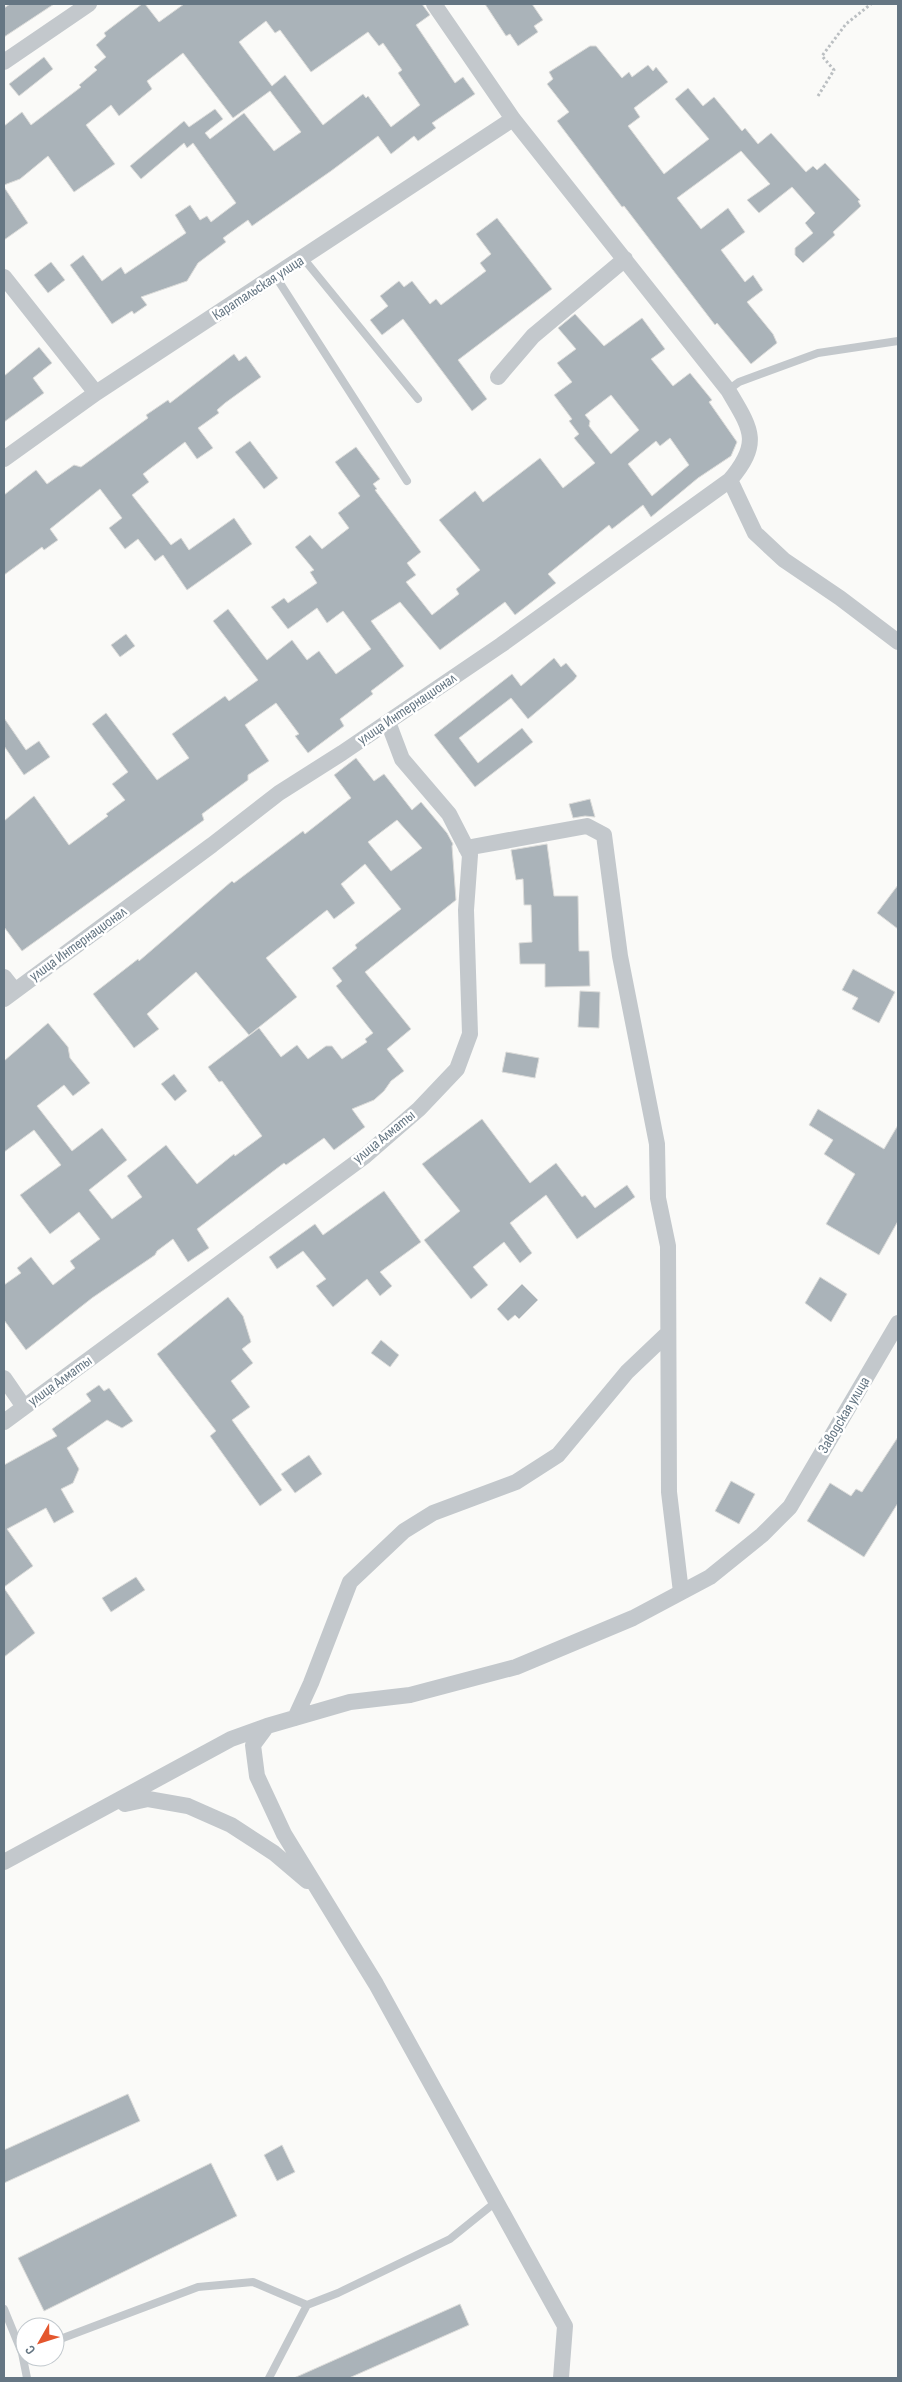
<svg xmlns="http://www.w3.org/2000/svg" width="902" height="2382" viewBox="0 0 902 2382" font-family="'Sofia Sans Condensed',sans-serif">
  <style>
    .building { fill: #aab3b9; stroke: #dcdcda; fill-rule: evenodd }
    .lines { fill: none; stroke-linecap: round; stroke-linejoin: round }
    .path { stroke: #bbbfc2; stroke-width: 3; stroke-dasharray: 2.5 2.5; stroke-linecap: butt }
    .lane { stroke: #c3c8cc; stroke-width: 8 }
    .street { stroke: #c3c8cc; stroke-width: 16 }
    .labels { text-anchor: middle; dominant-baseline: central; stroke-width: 5; stroke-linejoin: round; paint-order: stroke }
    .street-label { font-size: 15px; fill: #657683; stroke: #fff }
  </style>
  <rect width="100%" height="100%" fill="#fafaf8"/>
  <!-- building -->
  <path class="building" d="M10,4H54L4,37V8Z
    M142,4H145L159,22L184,4H422L430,15L416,25L455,83L463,77L475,94L432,123L436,128L418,141L414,136L391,154L378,136L331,171L252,226L248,220L223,238L226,242L198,263L187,281L141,297L147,305L134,314L132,311L112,324L70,265L83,255L102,281L121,267L125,274L186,233L175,215L190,205L200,220L207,216L211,222L236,203L193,143L187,148L184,143L141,179L130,166L184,121L189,127L215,109L223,119L205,133L210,139L244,113L274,151L301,132L270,91L233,118L183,53L147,81L152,89L119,116L111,105L86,125L115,164L74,192L48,156L20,179L4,185V126L22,112L31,125L81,87L79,85L97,70L94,67L106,57L96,45L106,36L104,33ZM266,21L275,33L280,30L311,72L368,32L379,46L383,43L402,70L398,73L420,105L391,127L368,96L366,98L363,94L323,125L285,75L272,86L239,42Z
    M485,4H532L543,20L534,26L538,32L518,46L510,34L506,36Z
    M590,46H596L622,78L629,72L632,77L648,65L653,71L656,67L668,82L634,108L640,117L628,126L664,174L709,139L675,99L688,88L703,106L714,97L742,131L745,128L758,144L771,133L806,172L813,166L817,170L825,163L860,200L858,201L861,206L833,232L835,235L803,263L795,255V248L813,233L805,223L815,213L792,187L759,213L747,200L770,184L741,151L677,198L701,229L728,208L745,232L721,250L745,282L753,275L763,290L747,302L773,334L777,343L751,364L717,323L715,325L624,206L622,207L557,121L569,112L547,84L553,79L549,72Z
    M44,57L53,69L19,96L9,84Z
    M4,187L28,223L4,240Z
    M497,218L552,289L458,360L487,399L472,411L403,319L382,335L370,320L388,306L380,296L399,281L404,287L412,281L430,304L436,299L441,305L486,271L480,263L491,254L476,234Z
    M51,262L65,280L48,293L34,275Z
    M575,314L604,346L642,318L665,349L651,359L673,386L690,373L712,400L709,402L737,442L731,456L698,478L651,517L643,505L612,529L609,525L548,574L556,583L515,615L505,602L440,650L400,602L371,621L404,666L371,691L373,694L340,719L344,726L308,753L295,736L299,734L276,703L245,725L269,761L248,775V780L202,814L204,820L22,951L4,927V821L34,796L69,845L108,816L106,814L125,800L112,784L128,772L92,724L106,713L157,780L189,758L172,734L225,696L229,701L258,680L213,621L228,609L267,660L292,640L307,660L319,651L336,674L371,649L343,611L327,623L317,608L288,629L271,607L284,598L288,603L317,583L310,572L314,570L295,547L310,535L322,549L349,528L338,513L360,496L335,462L356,447L380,479L373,484L377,489L375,490L421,552L407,563L416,575L406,582L432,615L459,594L456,589L480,570L439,520L475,491L483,502L540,458L563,488L595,463L574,438L579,434L569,421L572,419L554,395L572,382L557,363L576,349L558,328ZM611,395L639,430L611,454L589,426L590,421L585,415ZM670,438L689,465L652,496L628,464L656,441L660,446Z
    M39,347L52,363L33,378L44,393L4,422V376Z
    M234,354L239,361L246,356L261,377L225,403L217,410L219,413L198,428L213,448L197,459L185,442L143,474L149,482L132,495L171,545L181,538L189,550L234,518L252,544L187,590L163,555L155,561L138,539L125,549L109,528L122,518L100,489L50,529L58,540L44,550L42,547L4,575V495L36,470L47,484L74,465L81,467L148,418L146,415L168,400L170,403Z
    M250,441L278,478L264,489L235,452Z
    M126,634L135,646L120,657L111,645Z
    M554,658L561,667L566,663L577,676L574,680L528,719L511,698L459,738L478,763L522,728L533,742L475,787L434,735L512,674L521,686Z
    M4,718L26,750L39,741L50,757L24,775L4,746Z
    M356,758L374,781L384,774L412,810L421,802L447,833L453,844L452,846L456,900L365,972L411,1029L387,1049L404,1071L391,1081L384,1091L374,1100L352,1109L365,1127L334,1150L324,1138L286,1165L284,1163L197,1229L209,1248L188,1262L173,1239L157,1251L155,1255L92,1298L26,1350L4,1320V1285L21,1273L17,1268L31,1257L53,1285L75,1268L70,1261L100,1239L79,1212L50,1234L20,1195L61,1165L34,1130L4,1152V1061L48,1023L68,1047L70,1058L90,1083L73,1096L64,1085L37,1106L72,1151L102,1128L127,1160L89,1190L112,1219L142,1197L127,1176L166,1145L197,1184L234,1154L235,1156L262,1136L222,1081L219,1082L208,1067L259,1028L281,1057L297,1045L308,1059L326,1046H332L342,1059L367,1042L365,1039L373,1033L336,986L342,981L332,968L357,948L355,945L401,909L365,864L341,884L355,903L334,919L327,910L266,958L297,997L249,1035L196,972L147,1014L159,1029L134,1048L93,994L138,959L139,961L232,881L234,883L303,831L305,834L351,798L334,775ZM397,820L422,848L391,871L368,842Z
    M590,799L595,817L585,816L573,818L569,804Z
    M547,844L554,896H578L579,951H589L590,986L545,987V964H520L519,943L532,942L531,905H524L523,879L516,880L511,850Z
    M898,885V929L877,913Z
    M853,969L895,992L879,1023L852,1009L858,998L842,990Z
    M580,991L600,992L599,1028L578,1027Z
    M506,1052L539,1058L535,1078L502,1072Z
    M174,1074L187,1091L175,1101L161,1084Z
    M818,1109L884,1149L898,1125V1221L879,1255L826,1224L855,1174L824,1154L833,1140L809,1125Z
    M482,1119L530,1183L556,1163L582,1197L585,1195L595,1208L627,1185L635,1197L577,1239L546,1195L510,1223L532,1253L520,1263L504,1242L473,1267L488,1285L471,1299L424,1240L460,1211L422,1164Z
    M384,1191L421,1242L380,1272L392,1286L380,1296L367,1279L333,1307L316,1286L326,1279L303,1251L277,1269L269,1257L315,1224L323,1235Z
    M820,1277L847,1294L831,1322L805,1303Z
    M522,1284L538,1300L519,1319L515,1315L508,1321L497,1309Z
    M228,1297L243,1316L251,1342L242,1349L253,1363L231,1381L250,1407L232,1420L282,1490L260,1506L210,1436L216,1431L157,1354Z
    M381,1340L399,1355L390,1367L371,1353Z
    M99,1385L104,1391L109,1388L133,1421L122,1428L107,1420L67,1448L79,1469L73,1483L61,1489L74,1512L54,1523L46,1508L7,1529L33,1566L4,1587V1465L57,1436L52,1429L91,1401L86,1394Z
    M898,1437V1503L864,1557L807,1521L830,1483L851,1496L856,1489L862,1492Z
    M309,1455L322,1474L295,1493L281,1474Z
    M731,1481L755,1494L739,1524L715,1511Z
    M136,1577L145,1590L111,1612L102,1598Z
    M4,1588L35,1633L4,1657Z
    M128,2094L140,2121L4,2183V2150Z
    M282,2145L295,2172L277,2181L264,2155Z
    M211,2163L237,2216L44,2311L18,2258Z
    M460,2304L469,2325L349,2378H294Z"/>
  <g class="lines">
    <!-- path -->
    <path class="path" d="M818,96L834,70L822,56L846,24L871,4"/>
    <!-- lane -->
    <path class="lane" d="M303,258L418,399
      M276,277L407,481
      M728,390L739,382L818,353L898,341
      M4,2309L22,2353
      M55,2341L198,2287L253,2282L307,2305L338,2293L450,2239L497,2201
      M25,2352L22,2353L27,2378
      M269,2378L307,2305"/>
    <!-- street -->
    <path class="street" d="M4,62L89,4
      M4,277L96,393
      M498,377L533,336L625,259
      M4,459L96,393L513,119
      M730,480L755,533L784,560L840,598L898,642
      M466,848L587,826L604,835L620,956L657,1144L658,1198L668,1246L669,1492L681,1592
      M4,977L15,991
      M4,999L212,845L279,793L342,753L501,645L730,480C762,442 751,429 728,390L513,119L434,4
      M4,1378L24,1407
      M4,1422L365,1156L419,1109L457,1069L470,1034L466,910L470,855L449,814L402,759L388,722
      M295,1718L311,1683L350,1582L404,1531L433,1513L516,1482L558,1455L627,1372L668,1333
      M267,1726L253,1745L257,1776L284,1834L376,1984L565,2326L561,2378
      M125,1804L148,1799L188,1806L231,1825L274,1853L307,1881
      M4,1862L231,1739L267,1726L350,1702L410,1695L516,1667L633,1618L710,1577L762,1535L790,1507L898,1323"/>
  </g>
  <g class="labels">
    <!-- street labels -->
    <g class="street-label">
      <text transform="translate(258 288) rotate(-33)">Каратальская улица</text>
      <text transform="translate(407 709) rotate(-34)">улица Интернационал</text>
      <text transform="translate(78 944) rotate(-36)">улица Интернационал</text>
      <text transform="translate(384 1137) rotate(-39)">улица Алматы</text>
      <text transform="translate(60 1381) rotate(-36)">улица Алматы</text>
      <text transform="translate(844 1415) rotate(-59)">Заводская улица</text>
    </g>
  </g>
  <!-- border -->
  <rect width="902" height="2382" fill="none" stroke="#657683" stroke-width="10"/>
  <!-- north arrow -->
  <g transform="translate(40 2342) rotate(231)"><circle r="24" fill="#ffffff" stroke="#c1c8cd"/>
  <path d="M0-4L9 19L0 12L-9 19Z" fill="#e4572e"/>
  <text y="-8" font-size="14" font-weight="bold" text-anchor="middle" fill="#657683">С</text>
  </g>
</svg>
